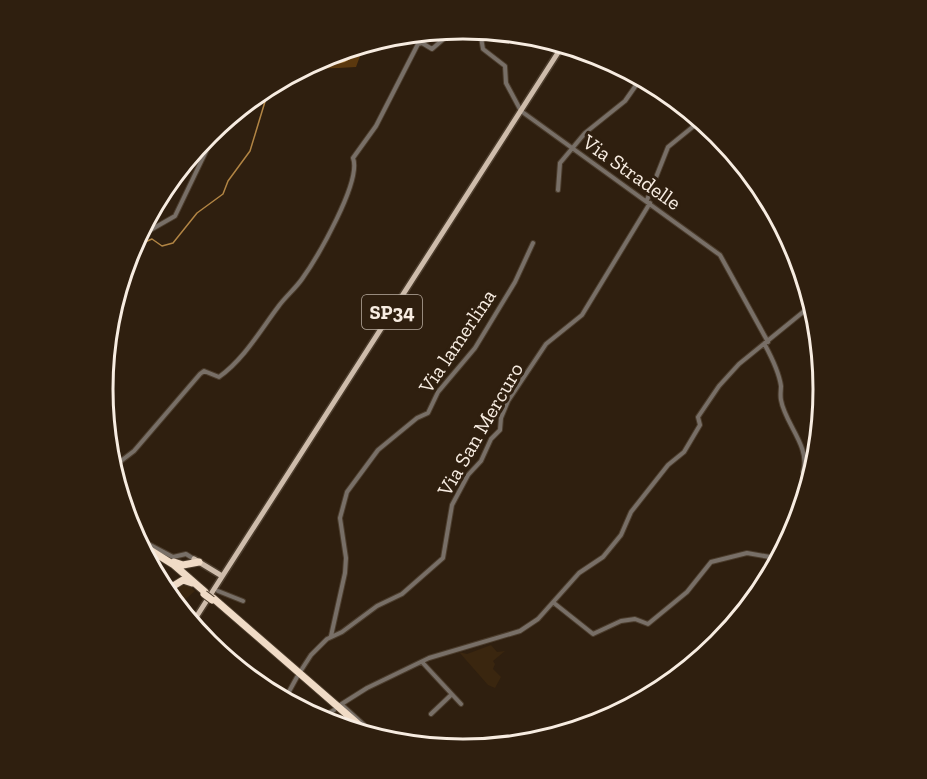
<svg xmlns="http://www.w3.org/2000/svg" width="927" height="779" viewBox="0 0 927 779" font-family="'Zilla Slab',serif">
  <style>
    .built { fill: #3a260f }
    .green { fill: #5b380e }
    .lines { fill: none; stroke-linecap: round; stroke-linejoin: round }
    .stream { stroke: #b28544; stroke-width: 1.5 }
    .minor-casing { stroke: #4b3c2c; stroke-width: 6 }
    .major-casing { stroke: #4b3c2c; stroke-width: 8 }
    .highway-casing { stroke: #4b3c2c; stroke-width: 9 }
    .minor { stroke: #786f67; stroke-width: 4 }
    .major { stroke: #cebcab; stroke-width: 5 }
    .highway { stroke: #f0dbc6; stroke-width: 7 }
    .highway-bridge-casing { stroke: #4b3c2c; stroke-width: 9; stroke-linecap: butt }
    .highway-bridge { stroke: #f0dbc6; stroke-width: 7 }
    .labels { text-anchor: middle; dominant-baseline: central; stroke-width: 6; stroke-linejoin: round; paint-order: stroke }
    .shield { fill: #2f1f0f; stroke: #bbaea2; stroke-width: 1.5 }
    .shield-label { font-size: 20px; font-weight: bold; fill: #f7ece1 }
    .street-label { font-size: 21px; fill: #f7ece1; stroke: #2f1f0f }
    .rim { fill: none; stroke: #f7ece1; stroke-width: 3 }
  </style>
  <rect width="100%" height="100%" fill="#2f1f0f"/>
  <!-- built -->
  <path class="built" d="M186,583L195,591L181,603L172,591Z
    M491,645L497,652L505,651L493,661L495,664L493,669L501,677L495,688L488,685L459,652L467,654Z"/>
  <!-- green -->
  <path class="green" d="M363,48L356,67C338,68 324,69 307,68L319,60L341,63L354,50Z"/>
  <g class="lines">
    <!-- stream -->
    <path class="stream" d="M317,62C334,65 348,65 358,49
      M133,247L152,239L162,246L173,243L197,213L223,194L228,181L250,151L267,95"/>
    <!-- minor casing -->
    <g class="minor-casing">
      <path id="minor" d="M480,32L483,49L505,66L506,83L521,111L720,255L768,342
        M558,190L560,163L585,133L625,101L639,81
        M647,200L668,147L700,121
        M140,236L175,216L211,141L227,122
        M765,345C772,358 779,372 781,386C781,390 780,395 781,400C785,424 811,447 803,472L807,478
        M117,464L134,451L200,374L204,371L219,377C244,359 260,331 278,307C285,297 295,289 302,279C317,258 362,181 353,158L376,126L418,44L422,43L432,49L454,30
        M137,538L173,557L186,554L194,559
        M218,591L243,601
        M554,603L593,634L621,621L635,619L648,624L687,592L711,562L747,553L770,557L783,549
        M331,636L345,573L346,558L340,518L347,492L378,450L417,418L428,413L438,392L475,348L515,282L533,243
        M422,662L461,704
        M240,666L248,668L275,690
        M300,672L311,655L327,639L342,632L377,606L402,594L443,558L452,505L468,475L481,461L491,439L500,430L501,418L508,401L546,344L582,315L650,203
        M286,697L297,677
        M340,705L367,688L429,658L520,631L538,619L579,573L603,557L621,535L631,512L668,465L684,452L700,425L698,417L719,386L739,364L808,308
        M342,705L372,732
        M431,714L451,695
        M319,719L334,710"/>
    </g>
    <!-- major casing -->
    <g class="major-casing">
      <path id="major" d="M194,559L222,576
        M193,622L561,48"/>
    </g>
    <!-- highway casing -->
    <g class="highway-casing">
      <path id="highway" d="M142,545L174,565L205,592
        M174,562L183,565L199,562
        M170,588L183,580L192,583
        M213,598L366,731"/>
    </g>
    <!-- minor -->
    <use href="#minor" class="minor"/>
    <!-- major -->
    <use href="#major" class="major"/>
    <!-- highway -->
    <use href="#highway" class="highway"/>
    <!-- highway-bridge casing -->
    <g class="highway-bridge-casing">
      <path id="highway-bridge" d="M204,594L212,600"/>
    </g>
    <!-- highway-bridge -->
    <use href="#highway-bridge" class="highway-bridge"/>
  </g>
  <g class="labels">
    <!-- shield labels -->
    <rect class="shield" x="362" y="295" width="60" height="34" rx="4.5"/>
    <g class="shield-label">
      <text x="392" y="312">SP34</text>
    </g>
    <!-- street labels -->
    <g class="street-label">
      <text transform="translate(632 172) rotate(35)">Via Stradelle</text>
      <text transform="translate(457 341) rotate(-56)">Via lamerlina</text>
      <text transform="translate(480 429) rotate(-60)">Via San Mercuro</text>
    </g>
  </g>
  <!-- crop -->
  <path d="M0 0H927V779H0ZM113 389a350 350 0 1 1 700 0a350 350 0 1 1-700 0Z" fill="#2f1f0f" fill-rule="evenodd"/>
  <path class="rim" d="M113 389a350 350 0 1 1 700 0a350 350 0 1 1-700 0Z"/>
</svg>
